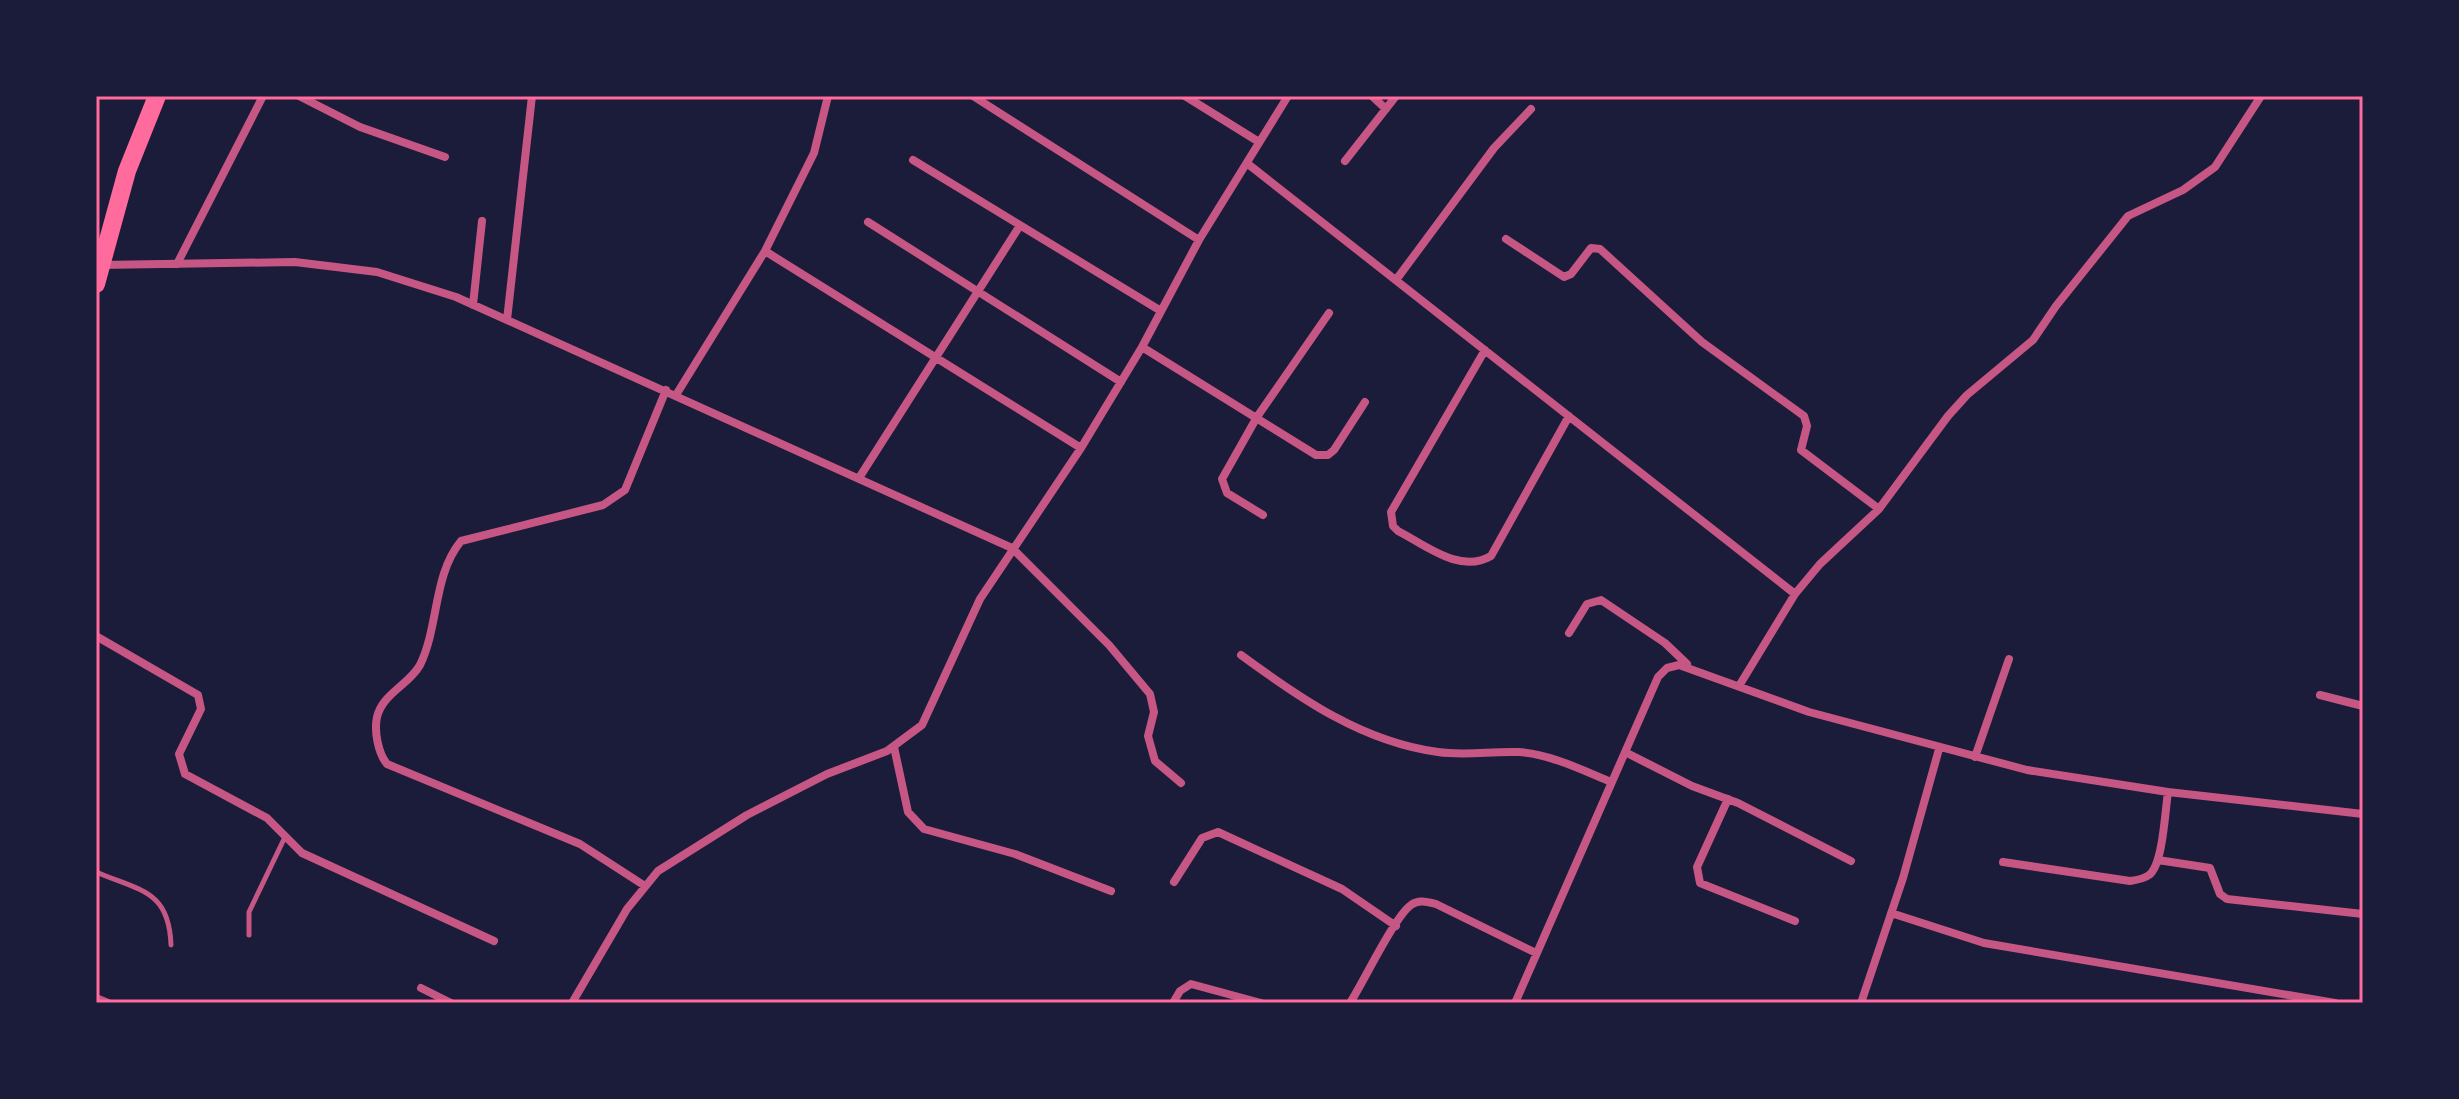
<svg xmlns="http://www.w3.org/2000/svg" width="2459" height="1099" viewBox="0 0 2459 1099" font-family="'Fira Sans',sans-serif">
  <style>
    .lines { fill: none; stroke-linecap: round; stroke-linejoin: round }
    .service { stroke: #c65784; stroke-width: 5 }
    .minor { stroke: #c65784; stroke-width: 8 }
    .trunk { stroke: #ff6b9d; stroke-width: 18 }
    .neatline { fill: none; stroke: #ff6b9d; stroke-width: 3 }
  </style>
  <rect width="100%" height="100%" fill="#1b1b3a"/>
  <g class="lines">
    <!-- service -->
    <path class="service" d="M96,872C140,891 169,890 171,945
      M249,935V912L285,837"/>
    <!-- minor -->
    <path class="minor" d="M299,96L360,127L445,157
      M973,96L1199,240
      M1185,96L1259,142
      M1372,96L1386,109
      M913,160L1161,311
      M1345,161L1396,96
      M1248,164L1795,594
      M868,222L1121,382
      M1506,239L1564,277L1571,274L1591,248L1600,249L1702,342L1804,416L1807,426L1801,450L1879,509
      M765,251L1081,448
      M177,264L263,96
      M100,265L295,262L377,272L456,297L1012,548L1109,645L1150,694L1154,712L1148,736L1155,761L1181,783
      M1396,280L1494,148L1531,109
      M473,305L482,221
      M507,320L532,96
      M1142,347L1316,455H1328L1334,450L1365,402
      M1485,350L1391,512L1393,526L1398,531C1427,546 1460,574 1491,556L1569,416
      M676,395L765,251L814,153L828,96
      M859,478L1019,227
      M1263,515L1227,493L1222,479L1257,417L1329,313
      M1569,633L1587,604L1601,600L1665,643L1687,664
      M96,636L198,695L201,709L179,754L185,774L267,818L302,853L494,941
      M1241,655C1301,699 1363,742 1438,752C1465,756 1491,751 1518,752C1550,754 1582,770 1611,782
      M1739,686L1795,594L1820,564L1879,509L1948,416L1967,395L2033,340L2056,306L2128,216L2183,190L2215,167L2261,96
      M2320,695L2363,706
      M894,747L908,812L924,829L1015,854L1111,891
      M1625,752L1692,786L1738,803L1851,861
      M1975,757L2009,659
      M1728,799L1697,867L1700,883L1795,921
      M2158,860L2210,868L2220,894L2227,899L2363,914
      M2003,862L2130,881C2137,880 2144,879 2149,875C2163,865 2165,811 2168,792
      M1174,882L1202,838L1218,832L1342,889L1396,926
      M645,886L580,844L387,764C378,753 374,731 377,717C383,693 409,685 420,665C439,626 433,575 461,541L603,505L625,490L666,390
      M1891,913L1984,943L2335,1003
      M421,988L451,1003
      M96,998L108,1003
      M572,1003L627,909L658,871L747,815L827,774L887,751L922,725L980,599L1081,448L1142,347L1199,240L1288,96
      M1173,1003L1180,991L1191,984L1261,1003
      M1350,1003C1363,983 1395,916 1411,905C1418,899 1428,902 1436,904L1536,953
      M1515,1003L1658,677L1667,668L1679,665L1809,712L2027,770L2168,792L2363,814
      M1861,1003L1903,878L1939,749"/>
    <!-- trunk -->
    <path class="trunk" d="M96,284L127,171L157,96"/>
  </g>
  <!-- border -->
  <rect width="2459" height="1099" fill="none" stroke="#1b1b3a" stroke-width="196"/>
  <rect x="98" y="98" width="2263" height="903" class="neatline"/>
</svg>
